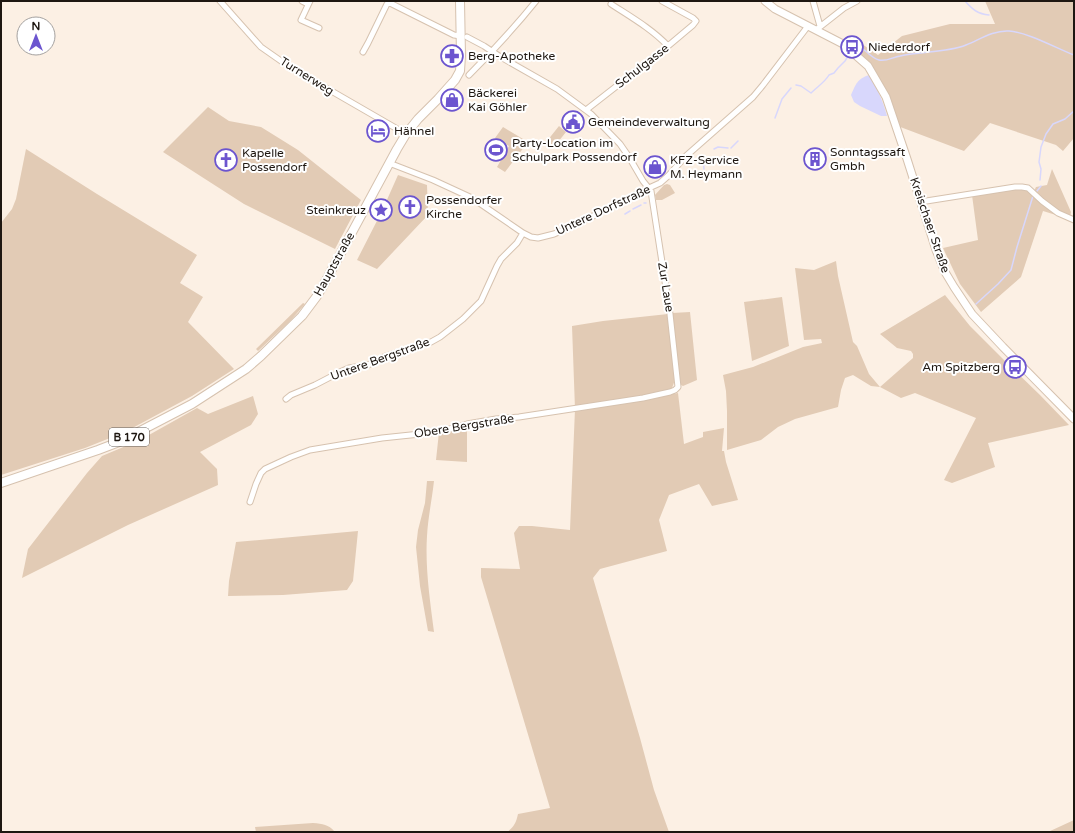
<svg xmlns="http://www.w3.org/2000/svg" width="1075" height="833" viewBox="0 0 1075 833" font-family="'Varela Round',sans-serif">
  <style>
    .green { fill: #e2cbb5 }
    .water { fill: #d8d7fc }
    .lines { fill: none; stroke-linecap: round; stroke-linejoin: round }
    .stream { stroke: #d8d7fc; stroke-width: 1.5 }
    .street-casing { stroke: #d6c2af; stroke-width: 7 }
    .secondary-casing { stroke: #d6c2af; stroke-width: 9 }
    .primary-casing { stroke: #d6c2af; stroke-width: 10 }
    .street { stroke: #fff; stroke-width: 5 }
    .secondary { stroke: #fff; stroke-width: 7 }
    .primary { stroke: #fff; stroke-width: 8 }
    .labels { text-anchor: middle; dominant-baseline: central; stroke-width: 4; stroke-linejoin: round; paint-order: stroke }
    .shield { fill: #fff; stroke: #625d58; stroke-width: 1 }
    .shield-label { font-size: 11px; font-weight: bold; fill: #1e1711 }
    .poi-label { font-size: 12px; fill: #1e1711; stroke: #fff; text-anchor: start }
    .street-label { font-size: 12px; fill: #1e1711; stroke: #fff }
  </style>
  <rect width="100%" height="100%" fill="#fcf0e4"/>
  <!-- green -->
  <path class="green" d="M985,1H1074V138L1063,151L1056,145L990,123L964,151L895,125L886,97L861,55L852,47L859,42L878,55L902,36L950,24H995Z
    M208,107L229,121L261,127L298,150L361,200L335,249L244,204L163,152Z
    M559,126L566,132L554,147L547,141Z
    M503,127L528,142L505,172L497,167L509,146L495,138Z
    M26,149L97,194L197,255L180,283L203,297L188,322L234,369L192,396L125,432L85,448L1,475V223L12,209L16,199Z
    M1052,169L1071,212L1070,217L1055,210L1034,191L1036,187L1047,185Z
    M398,175L427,185L428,215L377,269L357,260L382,211Z
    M667,184L670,185L675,193L662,200H656L655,195L664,185Z
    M1015,188L1026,190L1031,193L1040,203L1056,215L1043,211L1021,277L981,312L960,284L943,248L978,240L972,195Z
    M836,261L838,276L853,342L857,346L869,374L880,387L913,358V354L911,351L897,348L880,334L945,295L970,326L1012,368L1040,395L1069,425L988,443L995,467L952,483L944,480L976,418L915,393L901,398L880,387L871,386L853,375L845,378L841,390L838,407L795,419L778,427L761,440L727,450V411L726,391L723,375L753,367L803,347L822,343L821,339L804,340L795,268L814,270Z
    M782,297L789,346L752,361L744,302Z
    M303,303L305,304L291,320L258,351L256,349Z
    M690,312L697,380L683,386L679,384L672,313Z
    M668,314L675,380L672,388L665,391L611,405L644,400L678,393L684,444L703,437V432L724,428L722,451H724L726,462L738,500L712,506L699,484L669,495L659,520L667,551L600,569L593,578L640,738L654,790L669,832H507C514,827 516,823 518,814L550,808L481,577V568L520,569L514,533L519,526H532L570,530L575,409L572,326L603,321Z
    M253,396L258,414L251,425L200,452L217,469L218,485L128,525L22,578L28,549L87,473L102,456L140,440L197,408L208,414Z
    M467,424V462L436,460L439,432Z
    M427,481H434C432,499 428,518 427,536C425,568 430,600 434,632L428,631L420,586L416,547L418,530L425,503Z
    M358,531L353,581L347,590L283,595L228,596L229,581L236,542Z
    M1074,820V832H1048Z
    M313,823C323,824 328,824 335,832H256L255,827Z"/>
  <!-- water -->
  <path class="water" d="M869,75C877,88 883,101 887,116H881L860,106L854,102L851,95C856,84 857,79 869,75Z
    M496,142L505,147L498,160L487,153Z"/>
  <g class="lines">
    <!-- stream -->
    <path class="stream" d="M965,1C973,10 978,14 989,15
      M857,48H862C867,52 873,59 879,60C886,62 893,57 900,56C921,51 946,53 966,45C979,40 993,30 1009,31C1027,32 1056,48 1074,55
      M796,85L801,86L811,93C817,87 825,82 829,75L834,73L838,68L845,61L850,53
      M775,118L782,99L791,88
      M731,148L738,141
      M714,149L718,147L728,148
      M704,169L703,159L705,157
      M1040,180L1041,169L1039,162L1041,147L1046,134L1053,124L1065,119L1074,111
      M1037,191L1041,186
      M644,203H646
      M633,209L641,205
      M625,214L630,211
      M976,304L998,284L1011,270L1017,247L1033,196"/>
    <!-- street casing -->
    <g class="street-casing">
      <path id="street" d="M220,1L261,47L281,61L328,89L406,134
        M302,1L308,4
        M310,1L301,20L319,28
        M813,1L820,26
        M611,4C631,17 652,29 668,46
        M816,30L844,8L857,1
        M363,52L368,43L387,4L390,3L454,35L461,36
        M469,75C493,51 515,27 536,1
        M586,110L668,46L693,25L696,21L693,18L662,1
        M389,163L433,180L472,198L523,233L531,237L538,238L554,234L575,225L649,188L660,183L668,176L686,156L753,97L763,85L808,26
        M920,202L1015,187H1022L1028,188L1042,201L1058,213L1074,220
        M286,399L291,395L315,385L340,372L349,368L368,365L386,356L431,342L440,337L463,319L481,301L497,266L501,259L517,243L523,233
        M250,502L256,484L261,473L265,469L291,457L310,450L382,438L439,432L467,424L496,419L519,417L643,398L670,392L675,390L678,387L670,314L651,191L643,181L629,157L620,144L591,114L557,89L499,56L484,46L467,37"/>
    </g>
    <!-- secondary casing -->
    <g class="secondary-casing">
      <path id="secondary" d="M765,1L775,9L843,44L868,66L886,97L907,159L936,250L945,272L954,287L972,314L1003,347L1074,419"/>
    </g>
    <!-- primary casing -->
    <g class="primary-casing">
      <path id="primary" d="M1,483L98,450L119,442L192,404L246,369L261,356L302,316L317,296L323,286L397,149L406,134L418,119L438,99L455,80L460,71L461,56L460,1"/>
    </g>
    <!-- street -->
    <use href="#street" class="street"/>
    <!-- secondary -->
    <use href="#secondary" class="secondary"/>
    <!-- primary -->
    <use href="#primary" class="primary"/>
  </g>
  <!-- icons -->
  <defs>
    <g id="bus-ring" transform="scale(1.15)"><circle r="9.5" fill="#fff" stroke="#6c55cf" stroke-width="1.5"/><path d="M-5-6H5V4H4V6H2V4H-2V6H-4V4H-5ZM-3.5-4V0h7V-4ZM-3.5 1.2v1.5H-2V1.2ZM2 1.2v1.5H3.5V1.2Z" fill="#6c55cf"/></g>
    <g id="pharmacy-ring" transform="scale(1.15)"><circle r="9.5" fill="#fff" stroke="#6c55cf" stroke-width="1.5"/><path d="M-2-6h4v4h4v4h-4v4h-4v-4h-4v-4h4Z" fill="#6c55cf"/></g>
    <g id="shop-ring" transform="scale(1.15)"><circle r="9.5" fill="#fff" stroke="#6c55cf" stroke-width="1.5"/><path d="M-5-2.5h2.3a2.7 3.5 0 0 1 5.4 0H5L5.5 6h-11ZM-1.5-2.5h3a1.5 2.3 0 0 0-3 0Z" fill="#6c55cf"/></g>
    <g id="civic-ring" transform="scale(1.15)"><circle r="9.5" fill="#fff" stroke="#6c55cf" stroke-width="1.5"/><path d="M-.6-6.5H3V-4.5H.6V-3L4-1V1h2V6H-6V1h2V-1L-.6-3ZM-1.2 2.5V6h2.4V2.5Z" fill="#6c55cf"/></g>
    <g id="hotel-ring" transform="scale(1.15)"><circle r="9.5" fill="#fff" stroke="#6c55cf" stroke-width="1.5"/><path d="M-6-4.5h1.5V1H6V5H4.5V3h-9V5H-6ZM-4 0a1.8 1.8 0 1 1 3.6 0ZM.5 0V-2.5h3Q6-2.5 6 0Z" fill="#6c55cf"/></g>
    <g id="stadium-ring" transform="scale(1.15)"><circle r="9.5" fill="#fff" stroke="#6c55cf" stroke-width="1.5"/><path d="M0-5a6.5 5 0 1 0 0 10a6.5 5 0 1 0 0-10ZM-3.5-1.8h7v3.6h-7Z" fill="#6c55cf"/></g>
    <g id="building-ring" transform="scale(1.15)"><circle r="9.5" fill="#fff" stroke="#6c55cf" stroke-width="1.5"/><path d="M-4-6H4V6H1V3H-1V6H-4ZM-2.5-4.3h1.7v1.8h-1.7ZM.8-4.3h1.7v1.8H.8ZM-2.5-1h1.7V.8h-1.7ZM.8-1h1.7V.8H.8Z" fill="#6c55cf"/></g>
    <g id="church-ring" transform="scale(1.15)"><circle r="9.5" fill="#fff" stroke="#6c55cf" stroke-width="1.5"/><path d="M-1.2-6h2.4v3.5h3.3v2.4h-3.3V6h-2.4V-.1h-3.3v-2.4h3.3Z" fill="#6c55cf"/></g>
    <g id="sight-ring" transform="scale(1.15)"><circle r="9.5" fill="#fff" stroke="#6c55cf" stroke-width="1.5"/><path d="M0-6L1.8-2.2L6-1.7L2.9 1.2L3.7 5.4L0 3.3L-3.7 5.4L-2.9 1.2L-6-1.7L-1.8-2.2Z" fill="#6c55cf"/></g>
  </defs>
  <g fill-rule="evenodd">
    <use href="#bus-ring" x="852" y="47"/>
    <use href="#pharmacy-ring" x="452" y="56"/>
    <use href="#shop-ring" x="452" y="100"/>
    <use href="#civic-ring" x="573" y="122"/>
    <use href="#hotel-ring" x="378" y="131"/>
    <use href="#stadium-ring" x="496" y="150"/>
    <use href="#building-ring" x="815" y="159"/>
    <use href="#church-ring" x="226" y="160"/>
    <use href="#shop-ring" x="655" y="167"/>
    <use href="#church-ring" x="410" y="207"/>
    <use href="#sight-ring" x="381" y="210"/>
    <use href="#bus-ring" x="1015" y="367"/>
  </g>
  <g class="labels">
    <!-- shield labels -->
    <rect class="shield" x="109" y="428" width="40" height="18" rx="3"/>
    <g class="shield-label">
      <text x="129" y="437">B 170</text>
    </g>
    <!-- poi labels -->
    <g class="poi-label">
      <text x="868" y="47">Niederdorf</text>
      <text x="468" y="56">Berg-Apotheke</text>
      <text x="468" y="93">Bäckerei<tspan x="468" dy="14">Kai Göhler</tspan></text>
      <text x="588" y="122">Gemeindeverwaltung</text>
      <text x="394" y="131">Hähnel</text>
      <text x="512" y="143">Party-Location im<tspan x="512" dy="14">Schulpark Possendorf</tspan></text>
      <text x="830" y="152">Sonntagssaft<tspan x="830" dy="14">Gmbh</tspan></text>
      <text x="242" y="153">Kapelle<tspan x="242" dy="14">Possendorf</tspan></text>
      <text x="670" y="160">KFZ-Service<tspan x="670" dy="14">M. Heymann</tspan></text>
      <text x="426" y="200">Possendorfer<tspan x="426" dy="14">Kirche</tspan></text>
      <text x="366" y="210" text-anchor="end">Steinkreuz</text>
      <text x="1000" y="367" text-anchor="end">Am Spitzberg</text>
    </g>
    <!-- street labels -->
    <g class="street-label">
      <text transform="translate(642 66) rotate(-38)">Schulgasse</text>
      <text transform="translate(307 76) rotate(32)">Turnerweg</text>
      <text transform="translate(603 210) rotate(-25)">Untere Dorfstraße</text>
      <text transform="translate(930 225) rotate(71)">Kreischaer Straße</text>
      <text transform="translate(334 264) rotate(-61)">Hauptstraße</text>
      <text transform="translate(666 287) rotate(81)">Zur Laue</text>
      <text transform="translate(380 359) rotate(-20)">Untere Bergstraße</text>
      <text transform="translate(464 426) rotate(-9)">Obere Bergstraße</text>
    </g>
  </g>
  <!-- border -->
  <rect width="1075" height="833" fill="none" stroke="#1e1711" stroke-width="4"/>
  <!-- north arrow -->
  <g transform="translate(36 36)"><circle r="19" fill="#ffffff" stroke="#a5a2a0"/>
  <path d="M0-3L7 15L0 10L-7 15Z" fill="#6c55cf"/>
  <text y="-6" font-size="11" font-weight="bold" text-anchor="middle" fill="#1e1711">N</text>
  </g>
</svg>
